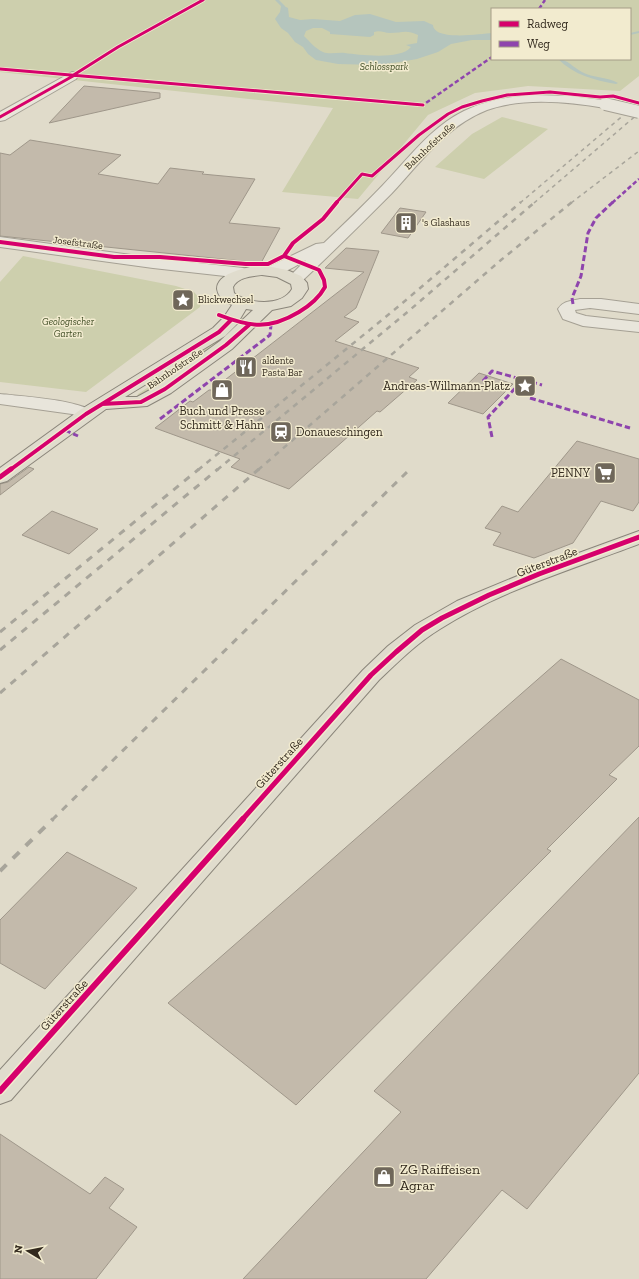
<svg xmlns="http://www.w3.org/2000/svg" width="639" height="1279" viewBox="0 0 639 1279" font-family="'Zilla Slab',serif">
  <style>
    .green { fill: #cdcfad; fill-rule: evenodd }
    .water { fill: #b5c5bd; fill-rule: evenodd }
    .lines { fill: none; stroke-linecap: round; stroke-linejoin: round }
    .stream { fill: #b5c5bd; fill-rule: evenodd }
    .building { fill: #c3baab; stroke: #9f978a }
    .minor-casing { stroke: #a5a094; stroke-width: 2 }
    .major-casing { stroke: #8a857a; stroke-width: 2 }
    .minor { fill: #e8e5db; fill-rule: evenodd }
    .major { fill: #e0dccd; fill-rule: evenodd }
    .rail-far3 { stroke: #a8a59b; stroke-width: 1.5; stroke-dasharray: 4 4; stroke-linecap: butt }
    .rail-far2 { stroke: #a8a59b; stroke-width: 2.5; stroke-dasharray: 5.5 5.5; stroke-linecap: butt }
    .rail-far1 { stroke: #a8a59b; stroke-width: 3; stroke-dasharray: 7 7; stroke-linecap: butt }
    .rail { stroke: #a8a59b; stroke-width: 4; stroke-dasharray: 9 9; stroke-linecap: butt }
    .minor-bridge-casing { stroke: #a5a094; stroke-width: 14; stroke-linecap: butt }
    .minor-bridge { stroke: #e8e5db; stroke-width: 12 }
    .quiet-far1 { stroke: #8e44ad; stroke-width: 2.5; stroke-dasharray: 4.5 2.5; stroke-linecap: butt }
    .quiet { stroke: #8e44ad; stroke-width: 3; stroke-dasharray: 6 3; stroke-linecap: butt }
    .cycleway-far3-casing { stroke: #f2ebcf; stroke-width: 4.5 }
    .cycleway-far2-casing { stroke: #f2ebcf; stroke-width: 6 }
    .cycleway-far1-casing { stroke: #f2ebcf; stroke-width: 8 }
    .cycleway-casing { stroke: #f2ebcf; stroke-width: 9 }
    .cycleway-far3 { stroke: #d6006c; stroke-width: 3 }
    .cycleway-far2 { stroke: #d6006c; stroke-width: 4 }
    .cycleway-far1 { stroke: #d6006c; stroke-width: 5 }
    .cycleway { stroke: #d6006c; stroke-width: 6 }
    .labels { text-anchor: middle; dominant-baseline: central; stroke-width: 3; stroke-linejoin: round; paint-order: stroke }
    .far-park-label { font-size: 10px; font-style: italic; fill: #404d25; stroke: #f2ebcf }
    .far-street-label { font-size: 10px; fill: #32291d; stroke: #f2ebcf }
    .far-poi-label { font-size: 10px; fill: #32291d; stroke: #f2ebcf; text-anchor: start }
    .poi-label { font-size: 12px; fill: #32291d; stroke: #f2ebcf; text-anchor: end }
    .street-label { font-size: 12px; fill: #32291d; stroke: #f2ebcf }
    .near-poi-label { font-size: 14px; fill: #32291d; stroke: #f2ebcf; text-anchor: start }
  </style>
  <rect width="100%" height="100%" fill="#e0dbca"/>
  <!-- green -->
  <path class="green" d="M0,0H639V76L620,91L528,86L475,93L428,115L358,199L282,192L333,108L0,72ZM492,9H630V59H492Z
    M502,117L548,129L484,179L435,167L472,134Z
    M23,256L176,286L194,292L201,300L200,307L86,392L0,382V282Z
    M234,325H240L186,370L137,398L138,394L200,353Z"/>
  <!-- water -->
  <path class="water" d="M281,6H284L288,8L289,17L300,20L313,19L340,21L355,15L370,14L396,22L424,21L433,25C434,41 480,34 492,33V40H472L451,44L438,52L417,59L400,62L376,65L338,64L316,60L308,54L303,47L295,42L288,33L281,28L275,19L280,12ZM313,28H322L330,32V34L370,37L374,35V32C380,30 384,33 390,33C402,33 406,29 418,35L417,43L406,45L411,47C401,60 360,55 345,53C338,52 330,55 323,52C316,49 310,42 304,36L306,31Z"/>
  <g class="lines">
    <!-- stream -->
    <path class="stream" d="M275,0H279L285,6V16L282,15L281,6Z
      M639,31V33L630,35V33Z
      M558,59C567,59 574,68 582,72C593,78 608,77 618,83L616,84C594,80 574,75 558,59Z"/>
  </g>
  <!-- building -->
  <path class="building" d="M84,86L160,93V98L49,123Z
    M30,140L121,155L98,174L158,184L170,168L204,172L202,174L255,179L229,223L280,228L261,263L0,236V153L10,155Z
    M400,208L426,212L408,238L381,233Z
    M346,248L379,251L356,308L344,317L359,322L335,341L419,368L409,377L417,380L380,412L377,411L289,489L231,467L240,459L155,428L190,401L193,402L209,390H212L364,272L325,268Z
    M479,373L513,384L483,414L448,403Z
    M577,441L639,459V502L633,511L601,501L573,543L534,558L493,545L501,533L485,528L502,506L518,512Z
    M29,467L34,469L0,495V484L8,482Z
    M52,511L98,529L69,554L22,535Z
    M561,659L639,700V746L609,775L617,779L547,849L551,851L296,1105L168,1003Z
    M639,817V1073L527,1209L502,1190L426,1279H243L401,1112L374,1091Z
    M67,852L137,888L45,989L0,963V920Z
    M0,1134L90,1194L105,1177L124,1189L109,1208L137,1227L96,1279H0Z"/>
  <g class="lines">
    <!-- minor casing -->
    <g class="minor-casing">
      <path id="minor" d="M72,72L76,73L78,76L76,79L5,120L0,121V112Z
        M535,95L571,96L610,101L611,104L610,107L605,108C567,102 524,97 487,110C446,126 421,162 392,193C362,223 332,253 301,282L295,284L289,282L287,279L306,260C295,266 279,278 266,274L264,271L266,268L316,244L324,243C344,224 364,205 383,185C408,159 431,127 464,111C487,100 511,96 535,95Z
        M0,237L153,258L243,268L249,270L251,273L249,276L243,278L153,268L0,247Z
        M580,299H601L639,304V314L590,308L575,310L576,313L586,316L639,322V332L583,326L563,319L558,309C563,301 571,301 580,299Z
        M0,394C19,396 85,400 95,414L92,418L86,419L72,414L0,404Z"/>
    </g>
    <!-- major casing -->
    <g class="major-casing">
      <path id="major" d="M262,265L287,270L301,276L307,283L308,289L302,298L291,306L272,310L232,349L171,393L147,406L106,409L7,481L0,483V468L80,410L213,328L224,317L232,305C225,302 218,297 217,289C217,272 249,267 262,265ZM262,275L277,277L291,284L292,289C282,307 248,304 234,293L233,287C238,277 252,276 262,275ZM246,309L253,310L220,341L159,385L137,397H125L225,336L237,324Z
        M639,531V544C573,569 499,591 440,629C417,643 398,662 379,680L11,1100L0,1104V1070L363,670L388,646L415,625L457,601L532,570Z"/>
    </g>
    <!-- minor -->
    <use href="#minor" class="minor"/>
    <!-- major -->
    <use href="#major" class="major"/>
    <!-- rail-far3 -->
    <path class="rail-far3" d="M520,203L639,102
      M534,203L639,113
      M571,203L639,151"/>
    <!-- rail-far2 -->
    <path class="rail-far2" d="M198,470L399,306L521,202
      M217,470L411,309L535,202
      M258,470L501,260L572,202"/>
    <!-- rail-far1 -->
    <path class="rail-far1" d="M0,632L199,469
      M0,650L218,469
      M0,693L259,469
      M52,820L407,472"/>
    <!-- rail -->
    <path class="rail" d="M0,871L53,819"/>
    <!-- minor-bridge casing -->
    <g class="minor-bridge-casing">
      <path id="minor-bridge" d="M605,104L639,112"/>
    </g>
    <!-- minor-bridge -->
    <use href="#minor-bridge" class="minor-bridge"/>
    <!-- quiet-far1 -->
    <path class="quiet-far1" d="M539,9L545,0
      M420,104L423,105L492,57
      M612,203L639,179"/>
    <!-- quiet -->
    <path class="quiet" d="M573,304L572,298L581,276L588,233L596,218L613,202
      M483,381L492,371L542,385
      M530,398L630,428
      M160,419L270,335L271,325
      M65,430L78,436
      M492,437L488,417L523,380"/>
    <!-- cycleway-far3 casing -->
    <g class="cycleway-far3-casing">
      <path id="cycleway-far3" d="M0,69L423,105
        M72,76L118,47L203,0
        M0,117L73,76
        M336,203L362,174L372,176L419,135L448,114L462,107L482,101L507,95L550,92L600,97L613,96L639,103"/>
    </g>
    <!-- cycleway-far2 casing -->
    <g class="cycleway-far2-casing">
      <path id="cycleway-far2" d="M0,242L114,257H160L246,264H268L284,256L293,243L323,219L337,202
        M219,315C250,327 269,330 299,312C309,306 319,298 325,287L324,280L319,270L284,256
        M102,404L141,402L165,389L226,345L249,325
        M10,470L86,414L219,332L231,320"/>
    </g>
    <!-- cycleway-far1 casing -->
    <g class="cycleway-far1-casing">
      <path id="cycleway-far1" d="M0,477L11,469
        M242,820L371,675L396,652L422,630L442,618L489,595L539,574L639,537"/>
    </g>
    <!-- cycleway casing -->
    <g class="cycleway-casing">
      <path id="cycleway" d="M0,1091L243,819"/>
    </g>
    <!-- cycleway-far3 -->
    <use href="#cycleway-far3" class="cycleway-far3"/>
    <!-- cycleway-far2 -->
    <use href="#cycleway-far2" class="cycleway-far2"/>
    <!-- cycleway-far1 -->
    <use href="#cycleway-far1" class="cycleway-far1"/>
    <!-- cycleway -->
    <use href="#cycleway" class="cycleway"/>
  </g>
  <!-- icons -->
  <defs>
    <g id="building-square" transform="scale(1.15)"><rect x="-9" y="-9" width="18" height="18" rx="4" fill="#6f675a" stroke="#f2ebcf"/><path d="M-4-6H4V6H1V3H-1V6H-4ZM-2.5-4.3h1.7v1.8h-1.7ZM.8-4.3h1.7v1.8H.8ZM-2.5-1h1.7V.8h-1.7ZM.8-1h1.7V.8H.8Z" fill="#fff"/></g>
    <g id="sight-square" transform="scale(1.15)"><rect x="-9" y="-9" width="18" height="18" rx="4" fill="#6f675a" stroke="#f2ebcf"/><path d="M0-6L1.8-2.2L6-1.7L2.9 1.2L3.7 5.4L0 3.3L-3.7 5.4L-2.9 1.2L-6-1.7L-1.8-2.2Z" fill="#fff"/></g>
    <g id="restaurant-square" transform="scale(1.15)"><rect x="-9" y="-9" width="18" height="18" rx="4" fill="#6f675a" stroke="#f2ebcf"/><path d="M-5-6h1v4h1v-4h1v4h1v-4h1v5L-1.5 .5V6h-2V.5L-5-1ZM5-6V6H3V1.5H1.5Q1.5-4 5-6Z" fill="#fff"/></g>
    <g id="shop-square" transform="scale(1.15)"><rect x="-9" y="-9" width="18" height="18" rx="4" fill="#6f675a" stroke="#f2ebcf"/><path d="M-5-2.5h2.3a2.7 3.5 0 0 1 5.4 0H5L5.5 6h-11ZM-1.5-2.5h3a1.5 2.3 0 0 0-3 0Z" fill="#fff"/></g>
    <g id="station-square" transform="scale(1.15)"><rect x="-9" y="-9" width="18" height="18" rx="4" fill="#6f675a" stroke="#f2ebcf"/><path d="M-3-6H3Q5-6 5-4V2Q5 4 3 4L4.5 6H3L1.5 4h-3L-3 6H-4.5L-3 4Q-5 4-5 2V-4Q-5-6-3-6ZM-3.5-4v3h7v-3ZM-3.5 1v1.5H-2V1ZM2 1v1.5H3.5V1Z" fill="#fff"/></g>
    <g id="supermarket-square" transform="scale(1.15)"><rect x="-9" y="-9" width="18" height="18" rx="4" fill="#6f675a" stroke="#f2ebcf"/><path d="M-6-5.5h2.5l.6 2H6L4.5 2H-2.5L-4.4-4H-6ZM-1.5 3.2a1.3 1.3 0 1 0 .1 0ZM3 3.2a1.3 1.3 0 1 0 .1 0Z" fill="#fff"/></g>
  </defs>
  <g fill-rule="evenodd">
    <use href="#building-square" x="406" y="223"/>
    <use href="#sight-square" x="183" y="300"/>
    <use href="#restaurant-square" x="246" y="367"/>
    <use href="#sight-square" x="525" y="386"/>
    <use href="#shop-square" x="222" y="390"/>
    <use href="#station-square" x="281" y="432"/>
    <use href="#supermarket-square" x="605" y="473"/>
    <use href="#shop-square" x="384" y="1177"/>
  </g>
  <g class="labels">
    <!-- far-park labels -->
    <g class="far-park-label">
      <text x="384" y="67">Schlosspark</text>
      <text x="68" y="322">Geologischer<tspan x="68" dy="12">Garten</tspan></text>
    </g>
    <!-- far-street labels -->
    <g class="far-street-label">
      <text transform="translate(430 146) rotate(-43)">Bahnhofstraße</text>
      <text transform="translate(78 243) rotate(7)">Josefstraße</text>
      <text transform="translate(175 369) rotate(-34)">Bahnhofstraße</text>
    </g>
    <!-- far-poi labels -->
    <g class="far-poi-label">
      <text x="422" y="223">'s Glashaus</text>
      <text x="198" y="300">Blickwechsel</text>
      <text x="262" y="361">aldente<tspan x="262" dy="12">Pasta Bar</tspan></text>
    </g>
    <!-- poi labels -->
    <g class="poi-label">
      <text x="510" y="386">Andreas-Willmann-Platz</text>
      <text x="222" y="411" text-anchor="middle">Buch und Presse<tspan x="222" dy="14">Schmitt &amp; Hahn</tspan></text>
      <text x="296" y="432" text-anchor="start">Donaueschingen</text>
      <text x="590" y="473">PENNY</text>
    </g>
    <!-- street labels -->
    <g class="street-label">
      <text transform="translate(547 562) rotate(-21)">Güterstraße</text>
      <text transform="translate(279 763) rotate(-48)">Güterstraße</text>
      <text transform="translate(64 1005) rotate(-48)">Güterstraße</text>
    </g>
    <!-- near-poi labels -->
    <g class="near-poi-label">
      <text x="400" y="1169">ZG Raiffeisen<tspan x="400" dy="16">Agrar</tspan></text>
    </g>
  </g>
  <!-- legend -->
  <rect x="491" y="8" width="140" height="52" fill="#f2ebcf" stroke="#a59d88"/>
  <rect x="499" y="21" width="20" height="6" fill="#d6006c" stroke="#a59d88"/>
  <text x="527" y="28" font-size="12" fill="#32291d">Radweg</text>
  <rect x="499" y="41" width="20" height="6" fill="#8e44ad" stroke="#a59d88"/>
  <text x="527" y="48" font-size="12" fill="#32291d">Weg</text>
  <!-- north arrow -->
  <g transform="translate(28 1251) rotate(280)" stroke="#f2ebcf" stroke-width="3" paint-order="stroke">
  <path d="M0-3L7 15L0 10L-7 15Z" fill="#32291d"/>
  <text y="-6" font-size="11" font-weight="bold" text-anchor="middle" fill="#32291d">N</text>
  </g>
</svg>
